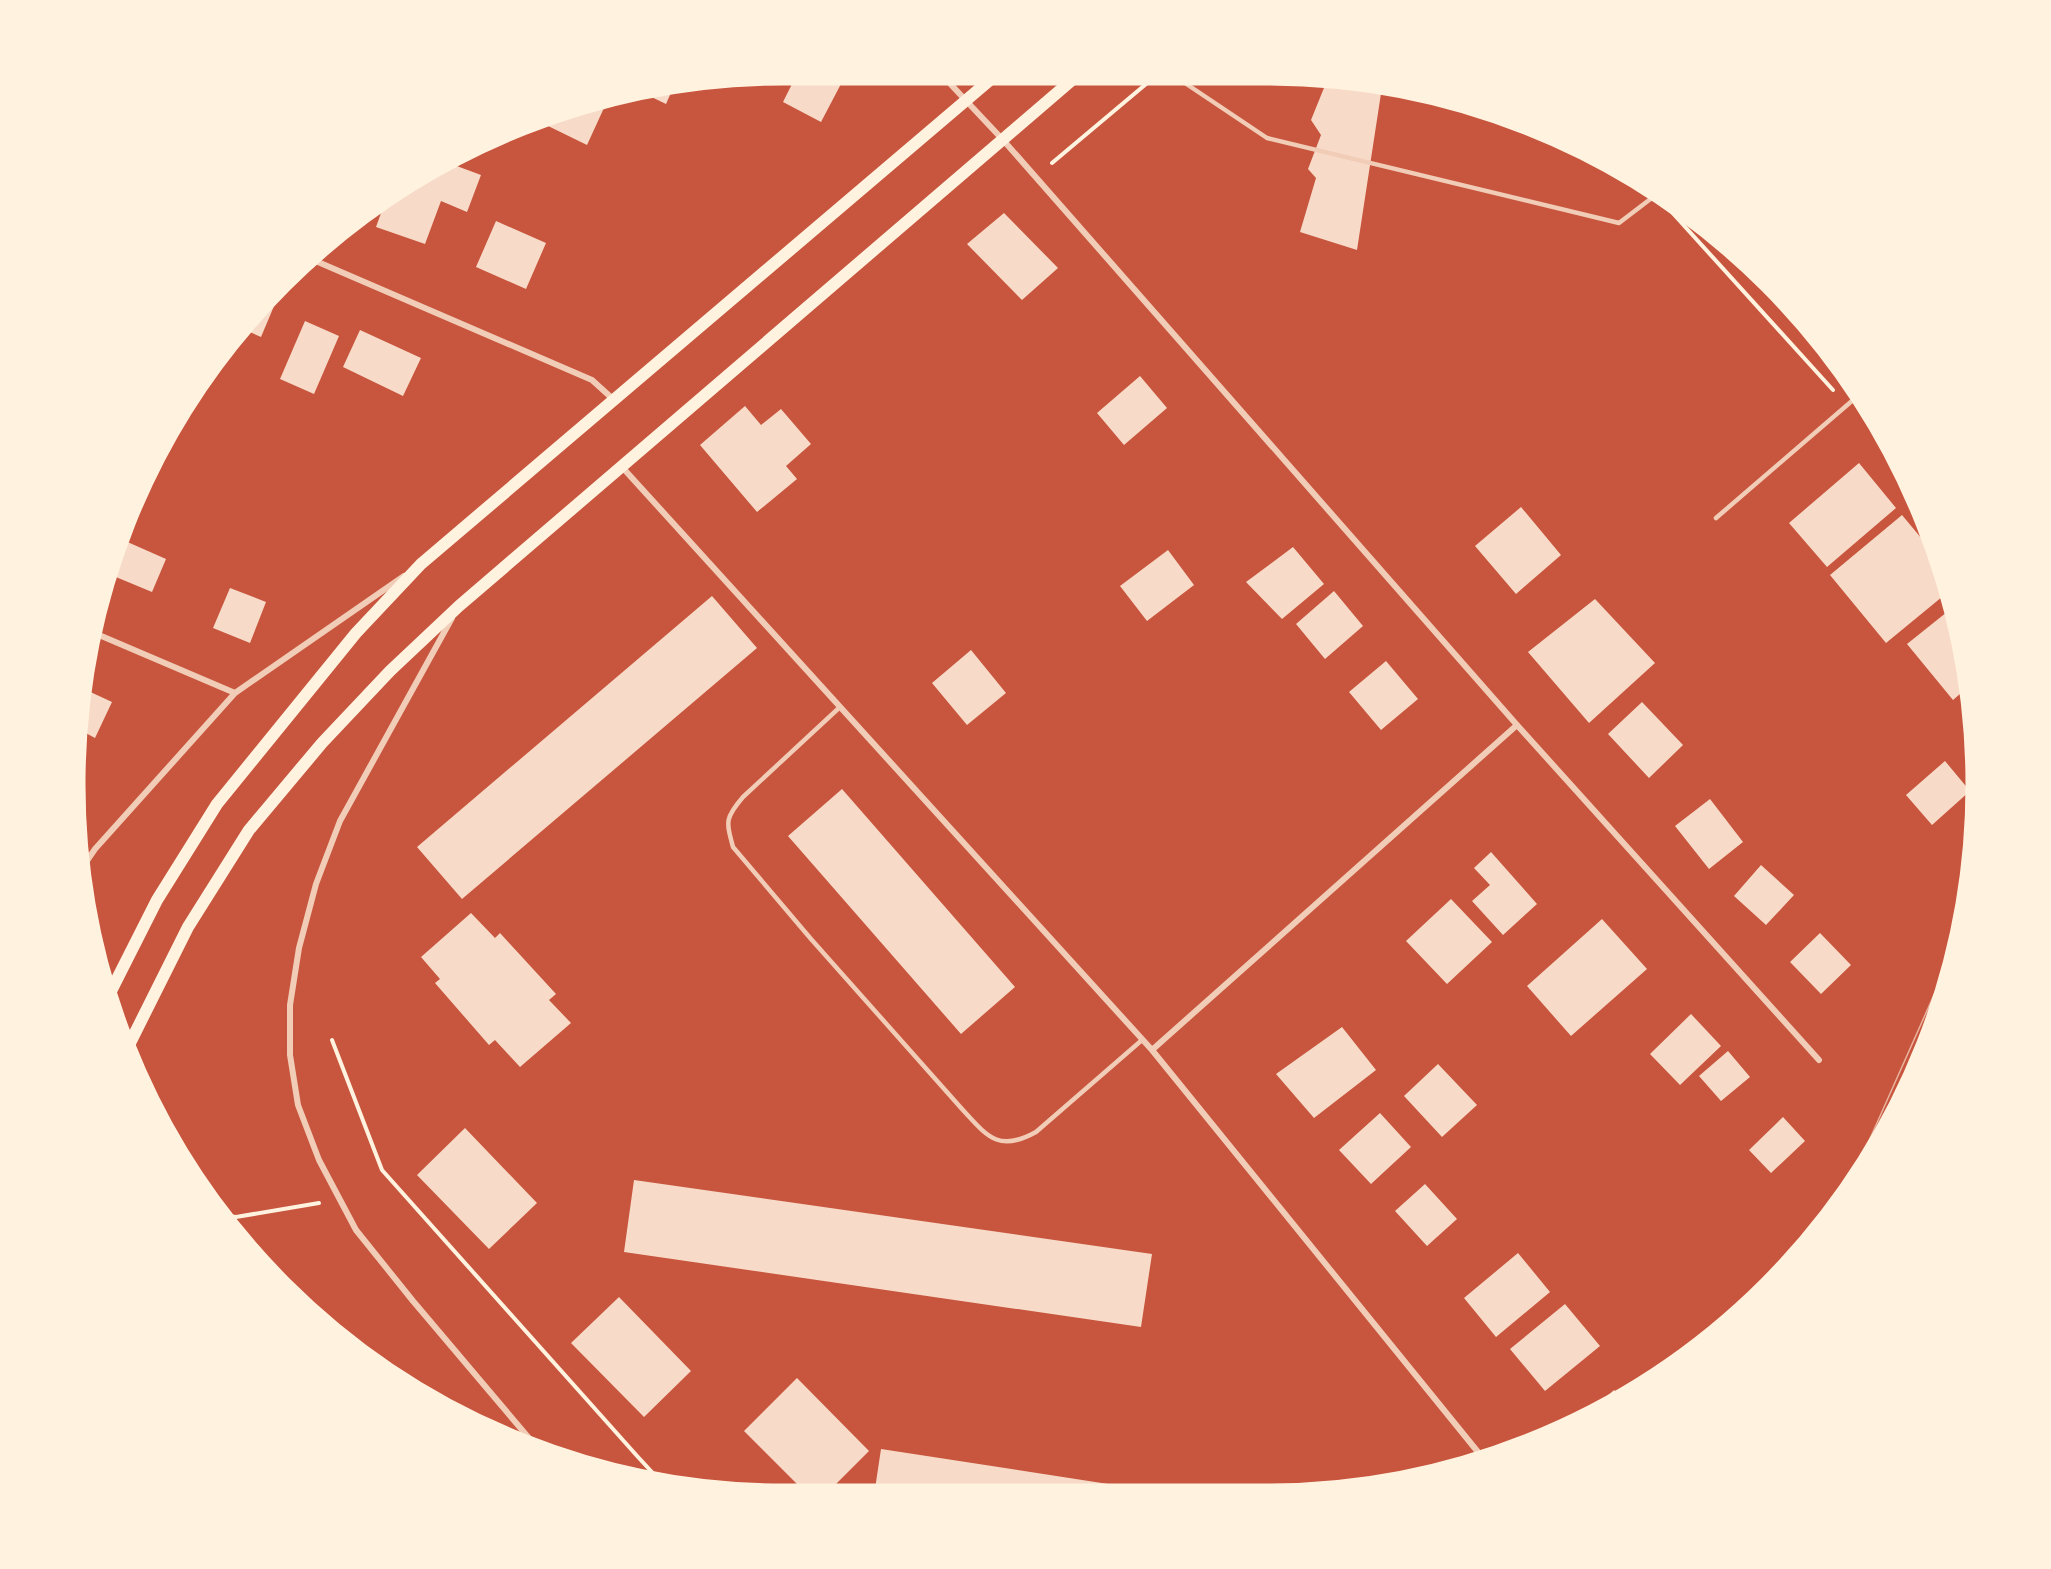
<svg xmlns="http://www.w3.org/2000/svg" width="2051" height="1569" viewBox="0 0 2051 1569" font-family="'Sofia Sans Condensed',sans-serif">
  <style>
    .building { fill: #f7dbc8 }
    .lines { fill: none; stroke-linecap: round; stroke-linejoin: round }
    .path { stroke: #fff3e0; stroke-width: 4 }
    .service { stroke: #f1ccb7; stroke-width: 4.5 }
    .minor { stroke: #f1ccb7; stroke-width: 6 }
    .secondary { stroke: #fff3e0; stroke-width: 12 }
    .tram { stroke: #e9b49f; stroke-width: 1.5 }
    .rim { fill: none; stroke: #fff3e0; stroke-width: 3 }
  </style>
  <rect width="100%" height="100%" fill="#c8553d"/>
  <!-- building -->
  <path class="building" d="M797,74H826L842,82L821,122L783,102Z
    M1328,78L1382,87L1357,250L1300,232L1316,178L1308,169L1321,135L1311,120Z
    M673,88L666,104L641,92L653,91Z
    M609,97L587,145L544,124L545,121L600,98Z
    M446,162L481,175L467,212L441,201L425,244L376,227L385,202L429,169Z
    M1004,213L1058,268L1022,300L967,244Z
    M496,221L546,243L526,289L476,267Z
    M270,296L277,299L261,337L243,329Z
    M305,321L339,336L314,394L280,379Z
    M360,330L421,358L403,396L343,367Z
    M1140,376L1167,408L1124,445L1097,413Z
    M745,406L761,425L781,409L811,444L786,466L797,479L757,512L700,445Z
    M1859,463L1896,508L1827,567L1789,523Z
    M1521,507L1561,555L1516,594L1475,546Z
    M1902,515L1937,557L1948,592L1886,643L1830,575Z
    M123,540L166,559L152,592L111,575Z
    M1293,547L1324,584L1282,619L1246,582Z
    M1168,550L1194,585L1147,621L1120,586Z
    M230,588L266,602L250,643L213,628Z
    M1334,591L1363,626L1325,659L1296,624Z
    M712,596L757,648L462,899L417,847Z
    M1595,599L1655,663L1589,723L1528,652Z
    M1952,608L1964,645L1968,687L1953,700L1907,644Z
    M971,650L1006,693L967,725L932,683Z
    M1386,661L1418,699L1381,730L1349,692Z
    M84,689L112,702L95,738L82,731Z
    M1642,702L1683,745L1649,778L1608,734Z
    M1945,761L1970,791L1932,825L1906,795Z
    M842,789L1015,987L961,1034L788,836Z
    M1710,799L1743,842L1709,869L1675,826Z
    M1491,852L1537,904L1503,935L1472,901L1490,885L1474,868Z
    M1761,865L1794,895L1766,925L1734,896Z
    M1451,899L1492,942L1447,984L1406,941Z
    M471,913L495,938L500,933L556,994L549,1000L571,1023L520,1067L495,1040L489,1045L435,983L440,979L421,957Z
    M1602,919L1647,969L1571,1036L1527,986Z
    M1820,933L1851,965L1821,994L1790,962Z
    M1691,1014L1721,1046L1680,1085L1650,1054Z
    M1342,1027L1376,1070L1314,1118L1276,1074Z
    M1728,1051L1750,1077L1721,1101L1699,1076Z
    M1438,1064L1477,1105L1442,1137L1404,1096Z
    M1380,1113L1411,1147L1371,1184L1339,1150Z
    M1783,1117L1805,1141L1771,1173L1749,1150Z
    M465,1128L537,1203L489,1249L417,1175Z
    M634,1180L1152,1254L1141,1327L624,1252Z
    M1425,1184L1457,1219L1427,1246L1395,1211Z
    M1518,1253L1550,1292L1496,1337L1464,1298Z
    M619,1297L691,1371L644,1417L571,1343Z
    M1565,1304L1600,1346L1545,1391L1510,1349Z
    M797,1378L869,1451L831,1489H802L744,1431Z
    M1614,1390L1621,1397L1587,1416L1586,1415Z
    M881,1449L1134,1488V1489H875Z"/>
  <g class="lines">
    <!-- path -->
    <path class="path" d="M1052,163L1152,79
      M1669,209L1833,390
      M332,1040L382,1170L638,1457L662,1483
      M222,1215L236,1217L319,1203"/>
    <!-- service -->
    <path class="service" d="M1173,75L1267,138L1619,223L1657,194
      M1716,518L1860,394
      M840,707L743,797C725,818 726,821 733,847L811,939L962,1109C987,1136 998,1153 1036,1132L1142,1040"/>
    <!-- minor -->
    <path class="minor" d="M941,74L1004,141L1517,725L1819,1060
      M311,259L592,380L614,400
      M622,467L1152,1050L1482,1457
      M452,618L340,821L316,884L299,948L290,1005V1055L298,1105L319,1160L356,1230L413,1301L539,1450
      M92,632L235,693
      M82,868L95,849L235,693L404,576
      M1152,1050L1517,725"/>
    <!-- secondary -->
    <path class="secondary" d="M108,997L157,900L217,804L356,633L421,564L997,74
      M128,1047L188,927L249,830L322,743L390,671L459,606L1079,74"/>
    <!-- tram -->
    <path class="tram" d="M1844,1197L1958,941"/>
  </g>
  <!-- crop -->
  <path d="M0 0H2051V1569H0ZM784 84H1267A700 700 0 0 1 1967 784V785A700 700 0 0 1 1267 1485H784A700 700 0 0 1 84 785V784A700 700 0 0 1 784 84Z" fill="#fff3e0" fill-rule="evenodd"/>
  <path class="rim" d="M784 84H1267A700 700 0 0 1 1967 784V785A700 700 0 0 1 1267 1485H784A700 700 0 0 1 84 785V784A700 700 0 0 1 784 84Z"/>
</svg>
